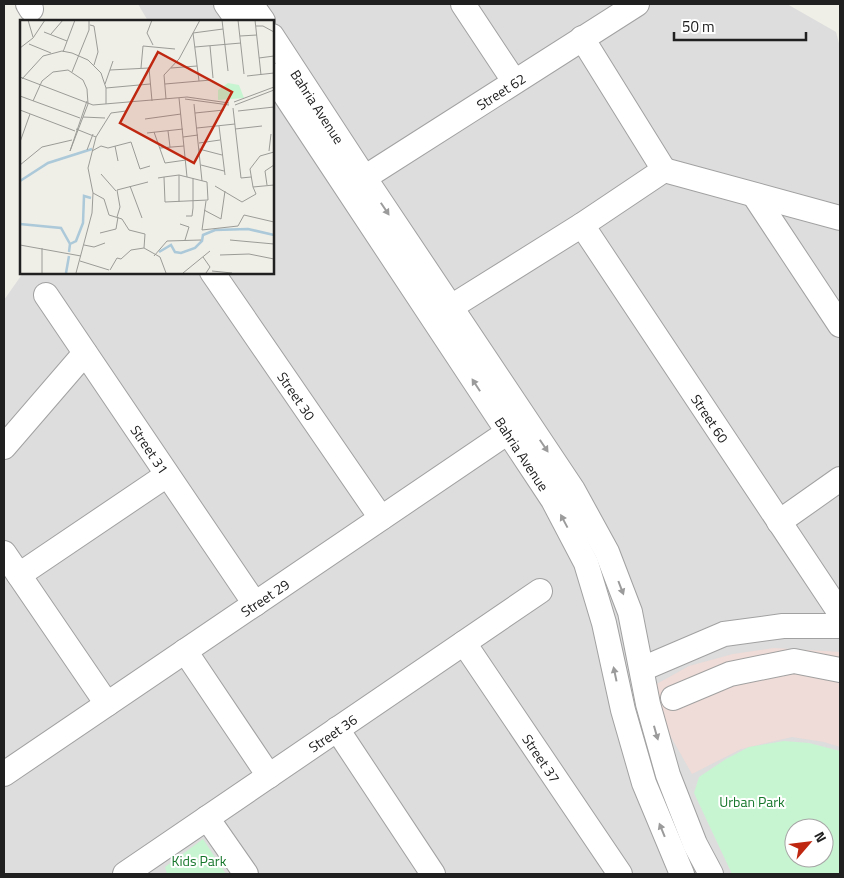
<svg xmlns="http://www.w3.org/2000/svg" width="844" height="878" viewBox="0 0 844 878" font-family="'Titillium Web',sans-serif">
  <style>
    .residential { fill: #ddd; fill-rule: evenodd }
    .commercial { fill: #efdbd7 }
    .park { fill: #c8f5d1; fill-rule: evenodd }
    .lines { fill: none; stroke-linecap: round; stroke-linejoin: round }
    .minor-casing { stroke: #a1a1a1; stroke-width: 26 }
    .minor { stroke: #fff; stroke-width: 24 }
    .oneway { fill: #9b9b9b }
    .labels { text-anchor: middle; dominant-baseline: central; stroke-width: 4; stroke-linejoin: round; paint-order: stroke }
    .street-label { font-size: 14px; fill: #202020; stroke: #fff }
    .park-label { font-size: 14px; fill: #15762a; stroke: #fff }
    .inset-river { fill: none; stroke: #abc9d9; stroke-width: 2.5 }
    .inset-road { fill: none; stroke: #9c9c97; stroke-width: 1 }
    .view { fill: #bf2710; fill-opacity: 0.15; stroke: #bf2710; stroke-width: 2.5 }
    .inset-edge { fill: none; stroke: #202020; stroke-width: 2.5 }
  </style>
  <rect width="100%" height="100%" fill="#efeee7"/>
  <!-- residential -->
  <path class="residential" d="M138,4H787L836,32L840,47V874H4V300L23,273L272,272V21H148ZM794,828H824V858H794Z"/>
  <!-- commercial -->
  <path class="commercial" d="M774,648L840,652V747L824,742L792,737L741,749L692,774L666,728L653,686L689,666L733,654Z"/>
  <!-- park -->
  <path class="park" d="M784,741L809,743L840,751V874H732L694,793L699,777L726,759L749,747ZM794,828H824V858H794Z
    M203,839L226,874H167L165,867Z"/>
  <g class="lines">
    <!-- minor casing -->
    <g class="minor-casing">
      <g id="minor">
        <path d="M28,4L31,9"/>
        <path d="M226,4L238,21"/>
        <path d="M251,4L263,21"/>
        <path d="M463,4L514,81"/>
        <path id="s1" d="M272,36L370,186L573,490L607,552L630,612L648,704L668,775L695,844L711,874"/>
        <path d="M582,38L664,170"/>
        <path id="s2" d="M272,75L553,500L586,563L604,623L623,710L644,783L682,874"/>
        <path d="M664,170L840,218"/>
        <path id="s3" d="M364,178L637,4"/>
        <path d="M754,195L840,325"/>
        <path id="s4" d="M582,225L840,613"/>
        <path id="s5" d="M212,272L381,518"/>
        <path id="s6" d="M46,295L255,604"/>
        <path d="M451,307L582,225L664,170"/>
        <path d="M4,447L85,353"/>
        <path d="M779,522L840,479"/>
        <path d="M4,553L107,704"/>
        <path d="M19,575L167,475"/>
        <path id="s7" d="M464,643L620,874"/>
        <path d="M185,651L269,776"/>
        <path d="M642,669L724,634L783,626H840"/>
        <path d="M673,698L730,674L794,661L840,670"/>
        <path d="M337,729L433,874"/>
        <path id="s8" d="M4,774L520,424"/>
        <path d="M207,818L246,874"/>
        <path id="s9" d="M125,874L540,591"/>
      </g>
    </g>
    <!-- minor -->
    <use href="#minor" class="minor"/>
  </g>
  <!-- one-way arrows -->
  <defs><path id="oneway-solid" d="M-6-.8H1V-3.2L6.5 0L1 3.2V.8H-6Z" transform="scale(1.25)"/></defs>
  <g class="oneway">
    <use href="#oneway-solid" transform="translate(385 209) rotate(56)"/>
    <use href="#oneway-solid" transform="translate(476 385) rotate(-123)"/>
    <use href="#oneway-solid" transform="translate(544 446) rotate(56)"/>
    <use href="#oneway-solid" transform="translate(564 521) rotate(-118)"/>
    <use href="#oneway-solid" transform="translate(621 588) rotate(69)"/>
    <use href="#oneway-solid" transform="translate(615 674) rotate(-102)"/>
    <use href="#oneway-solid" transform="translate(656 733) rotate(74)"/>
    <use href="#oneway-solid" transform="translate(662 830) rotate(-112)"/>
  </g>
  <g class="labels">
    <!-- street labels -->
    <g class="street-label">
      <text stroke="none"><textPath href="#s3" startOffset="162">Street 62</textPath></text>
      <text stroke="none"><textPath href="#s1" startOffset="84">Bahria Avenue</textPath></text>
      <text stroke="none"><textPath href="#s5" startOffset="150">Street 30</textPath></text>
      <text stroke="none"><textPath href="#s4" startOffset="232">Street 60</textPath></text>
      <text stroke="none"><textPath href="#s6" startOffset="186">Street 31</textPath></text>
      <text stroke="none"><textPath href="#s2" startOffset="454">Bahria Avenue</textPath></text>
      <text stroke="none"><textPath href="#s8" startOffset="315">Street 29</textPath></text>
      <text stroke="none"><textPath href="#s9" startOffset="251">Street 36</textPath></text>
      <text stroke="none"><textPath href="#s7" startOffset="139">Street 37</textPath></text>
    </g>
    <!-- park labels -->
    <g class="park-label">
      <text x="752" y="801">Urban Park</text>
      <text x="199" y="860">Kids Park</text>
    </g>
  </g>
  <!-- overview -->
  <g transform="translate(20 20)">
    <rect width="254" height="254" fill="#efeee7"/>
    <path d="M208,63L219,65L224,78L198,80V70Z" fill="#c8f5d1"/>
    <path class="inset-river" d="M0,161L28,143L72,129M0,204L41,208L50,224L49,232M50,224L56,221L63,203L64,176L71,178M139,232L151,225L155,232L161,233L175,228L182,221L183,215L195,210L228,209L254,215M46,253L49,236"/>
    <path class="inset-road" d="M8,0L13,17M132,0L127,13L133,25M202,0L208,51M218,0L224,54M235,0L241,55M70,5L74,6L78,32L74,45M236,6H243L254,12M24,12L47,21M31,14L43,0M220,16L237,15M9,24L31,33M190,26L193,58M175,27L221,23M0,28L13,18L25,0M43,32L55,0M239,38L254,36M121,48L123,26L155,29M151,48L177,46M90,50L129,48L132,81M52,52L69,10V0M144,55L159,39L180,0M144,55L146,79M227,56L254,53M0,57L73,85L167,77L209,83M2,59L23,36L42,31L52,33L68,40L81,53L86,68V84M179,61L173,13L203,9M85,64L93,41M145,64L191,60M86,68L130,64M0,76L60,98M159,78L167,157M165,79L209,85M13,81L22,61L33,52L48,50L63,60L67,69L68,84L50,131L67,81M214,82L254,67M174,84L182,161M215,85L254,70M213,88L221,158L231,157M0,90L55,111M218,91L254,87M175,93L204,90M63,97L85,98M125,99L161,94M199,106L205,155M177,108L215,104M56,109L76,117M215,109L242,106M148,111L150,127M134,112L145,143L166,140M127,113L163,109M163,117L178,115M0,122L10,94M179,123L200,120M95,126L98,141M140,128L164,126M179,129L202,135M67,130L73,114M72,131L81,126L88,128L111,122L120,149L130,146M249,131L251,114M254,132L240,136L230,149L233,167L254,165M0,145L22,127L52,120M181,145L204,151M81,154L96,171M159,155V182M138,158L144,157L159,155L187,162L188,180L145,182L144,157M247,165L245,151L254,145M110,166L122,198M195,166L222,182L236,174L233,167M73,173L84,179L89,195L102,199L109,210L125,214L124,228L140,237L146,253M186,181L182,210L218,206L224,195L254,202M184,190L201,199L205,171M166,196H172L173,188V158M97,197L100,187L97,170L128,162M160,204L169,207L165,220M80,213L96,209L98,197M210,220L254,224M0,225L61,236M64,225L74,227L85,223M200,235L229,234L254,239M134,236L147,221L181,220M183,237L190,247L186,253M60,241L89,250M90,250L97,238L101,239L111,230L124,228M192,251L212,253M22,253V228M56,253L72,193L73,173L68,148L76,117L91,93L106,91M163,253L190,231"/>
    <path class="view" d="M138,32L212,72L174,143L100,103Z"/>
    <rect width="254" height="254" class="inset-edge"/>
  </g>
  <!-- border -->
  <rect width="844" height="878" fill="none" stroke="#202020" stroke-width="10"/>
  <!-- north arrow -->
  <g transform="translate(809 843) rotate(62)"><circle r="24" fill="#ffffff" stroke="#a6a6a6"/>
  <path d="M0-4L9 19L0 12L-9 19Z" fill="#bf2710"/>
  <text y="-8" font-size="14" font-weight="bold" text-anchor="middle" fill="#202020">N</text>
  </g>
  <!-- scale -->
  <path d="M674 32v8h132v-8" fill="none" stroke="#202020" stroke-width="2.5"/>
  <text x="682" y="32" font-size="15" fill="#202020" stroke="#ffffff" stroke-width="4" paint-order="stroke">50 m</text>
</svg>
